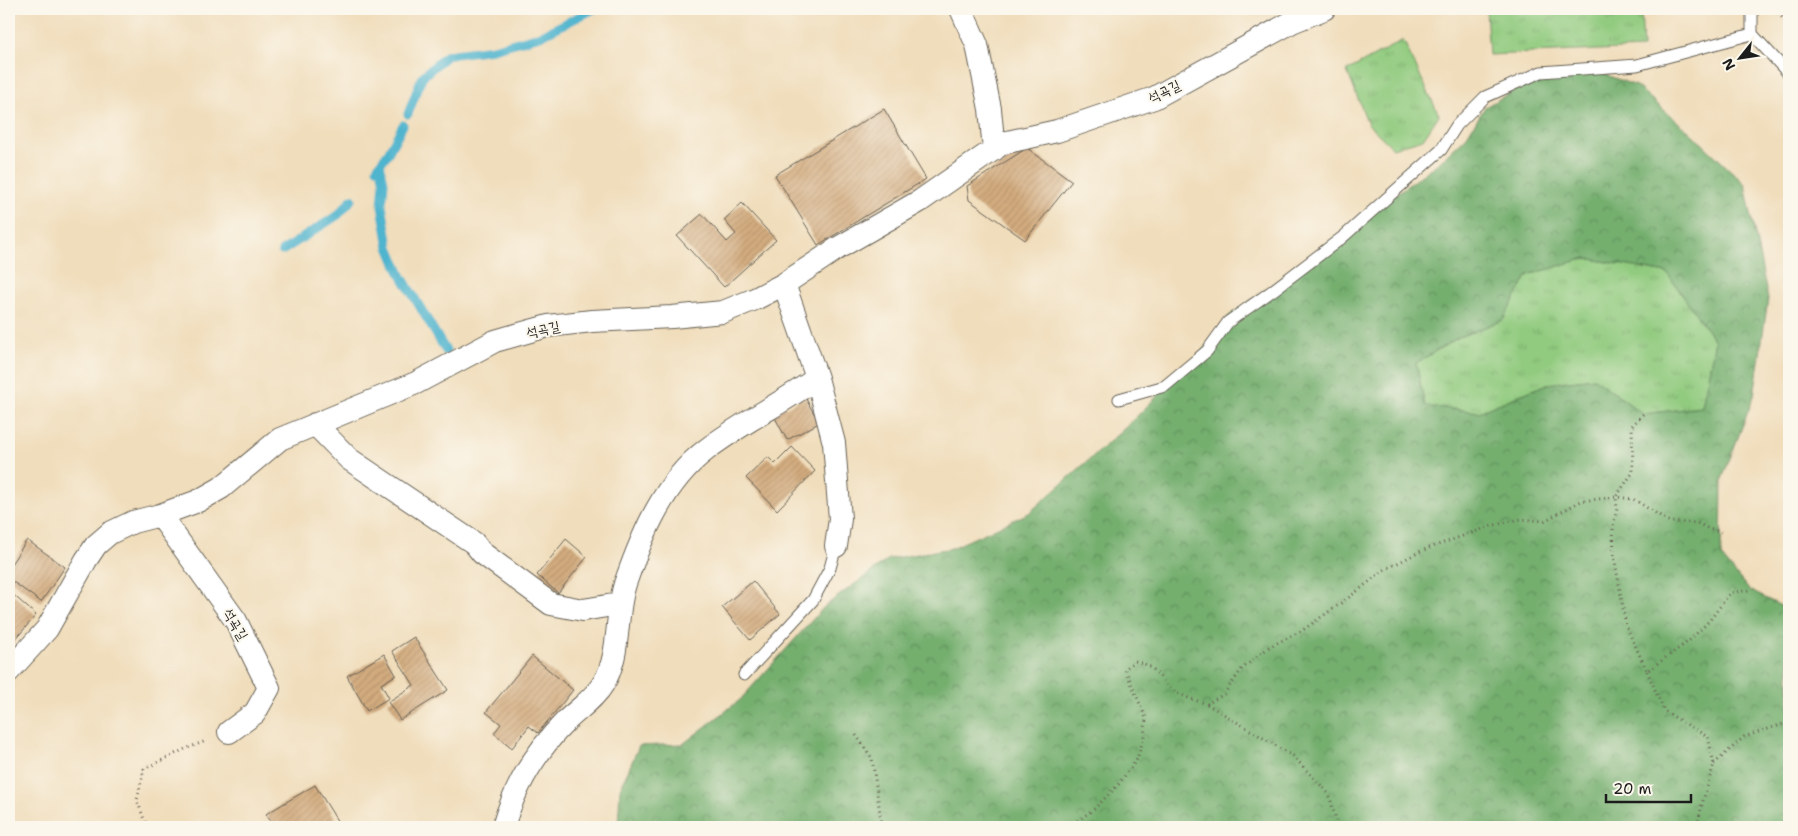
<svg xmlns="http://www.w3.org/2000/svg" width="1798" height="836" viewBox="0 0 1798 836" font-family="'Shantell Sans','Poor Story',sans-serif">
  <style>
    .grass { fill: url(#grass-tufts); stroke: #56744e }
    .forest { fill: url(#forest-crowns); stroke: #486645; fill-rule: evenodd }
    .lines { fill: none; stroke-linecap: round; stroke-linejoin: round }
    .stream { stroke: #4fb4ce; stroke-width: 9 }
    .building { fill: url(#building-hatch) }
    .lane-casing { stroke: #666054; stroke-width: 13 }
    .street-casing { stroke: #666054; stroke-width: 24 }
    .path { stroke: #666054; stroke-width: 3; stroke-dasharray: 1 4; stroke-linecap: butt }
    .lane { stroke: #fff; stroke-width: 11 }
    .street { stroke: #fff; stroke-width: 22 }
    .labels { text-anchor: middle; dominant-baseline: central; stroke-width: 4; stroke-linejoin: round; paint-order: stroke }
    .street-label { font-size: 14px; fill: #1c1c1c; stroke: #fbf7ec }
  </style>
  <defs>
    <pattern id="grass-tufts" width="24" height="20" patternUnits="userSpaceOnUse" patternTransform="scale(1.25)"><rect width="24" height="20" fill="#91cb7f"/><path d="M3 7l-1-3M5 7V3M7 7l1-3M15 17l-1-3M17 17v-4M19 17l1-3" fill="none" stroke="#7cae6d"/></pattern>
    <pattern id="forest-crowns" width="20" height="18" patternUnits="userSpaceOnUse" patternTransform="scale(1.25)"><rect width="20" height="18" fill="#74af6e"/><path d="M2 6a3 3 0 1 1 6 0M12 15a3 3 0 1 1 6 0" fill="none" stroke="#5e8e5a"/></pattern>
    <pattern id="building-hatch" width="6" height="6" patternUnits="userSpaceOnUse" patternTransform="scale(1.25)"><rect width="6" height="6" fill="#d3ac7f"/><path d="M-1 1l2-2M0 6l6-6M5 7l2-2" fill="none" stroke="#b5936d"/></pattern>
  </defs>
  <rect width="100%" height="100%" fill="#fbf7ec"/>
  <filter id="ink" filterUnits="userSpaceOnUse"><feTurbulence type="fractalNoise" baseFrequency=".02" numOctaves="2"/><feDisplacementMap in="SourceGraphic" scale="10" xChannelSelector="R" yChannelSelector="G"/><feConvolveMatrix kernelMatrix="1 2 1 2 8 2 1 2 1" color-interpolation-filters="sRGB"/></filter>
  <filter id="wash" filterUnits="userSpaceOnUse"><feTurbulence type="fractalNoise" baseFrequency=".0096" numOctaves="4" result="noise"/><feDisplacementMap in="SourceGraphic" scale="20" xChannelSelector="R" yChannelSelector="G"/><feGaussianBlur stdDeviation="1.12" result="paint"/><feColorMatrix in="noise" values="0 0 0 0 0 0 0 0 0 0 0 0 0 0 0 0 0 1.4 0 .05"/><feComposite in="paint" operator="in"/></filter>
  <g filter="url(#wash)">
    <rect width="100%" height="100%" fill="#f0ddbb"/>
    <!-- grass -->
    <path class="grass" d="M1486,9H1641L1643,48L1489,55Z
      M1403,40L1439,115L1423,139L1393,148L1368,124L1347,71Z
      M1586,258L1667,273L1715,341L1702,407L1643,414L1594,378L1547,384L1479,412L1425,406L1416,363L1459,337L1503,320L1528,275Z"/>
    <!-- forest -->
    <path class="forest" d="M1590,69L1636,86L1692,134L1745,184L1768,299L1754,396L1722,479L1721,556L1749,590L1789,610V821L1764,827H618L620,789L639,746L683,744L740,700L825,606L889,559L952,548L1029,513L1126,427L1199,355L1229,316L1441,161L1467,136L1485,107L1534,79ZM1586,258L1667,273L1715,341L1702,407L1643,414L1594,378L1547,384L1479,412L1425,406L1416,363L1459,337L1503,320L1528,275Z"/>
    <g class="lines">
      <!-- stream -->
      <path class="stream" d="M408,114L422,77L447,55L493,49L540,36L594,9
        M380,164L384,182L382,206L389,247L401,275L446,351
        M377,168L388,153L403,125
        M282,251L338,215L352,199"/>
    </g>
    <g id="blocks">
      <!-- building -->
      <path class="building" d="M884,109L926,179L818,245L775,175Z
        M1027,148L1072,181L1025,240L969,200L967,186Z
        M742,203L776,240L724,287L677,236L702,214L727,242L736,234L724,220Z
        M805,397L819,423L787,440L773,414Z
        M792,447L815,471L777,510L746,478L768,457L775,464Z
        M566,539L587,557L558,593L537,575Z
        M27,540L65,567L41,602L9,579V567Z
        M753,581L780,614L750,640L722,607Z
        M9,591L36,615L9,647Z
        M414,637L448,690L400,720L388,702L414,685L392,651Z
        M384,654L396,675L381,684L389,698L367,711L347,676Z
        M532,656L573,690L538,733L529,726L512,748L494,733L501,724L486,712Z
        M315,785L341,827H274L266,814Z"/>
    </g>
  </g>
  <g filter="url(#ink)">
    <use href="#blocks" fill-opacity="0" stroke="#666054" stroke-width="1"/>
    <g class="lines">
      <!-- lane casing -->
      <g class="lane-casing">
        <path id="lane" d="M1752,9V34L1789,74
          M1119,399L1165,386L1207,351L1228,322L1272,291L1343,237L1441,150L1457,125L1485,97L1541,72L1637,65L1752,34
          M744,675L813,600L830,568L836,546"/>
      </g>
      <!-- street casing -->
      <g class="street-casing">
        <path id="street" d="M961,9L977,45L990,109L994,150
          M817,378L834,443L840,519L836,546
          M315,424L349,459L474,543L482,553L551,604L583,610L619,604
          M160,515L236,621L269,688L255,713L229,732
          M9,671L47,629L86,560L96,545L110,533L133,522L160,515L198,501L221,488L280,439L416,383L495,341L548,326L592,321L672,317L723,312L755,299L784,284L838,248L920,201L1003,143L1057,131L1154,98L1292,22L1324,9
          M503,827C515,786 535,752 566,721C578,709 594,699 603,684C622,654 614,614 626,581C643,533 664,482 706,450C741,423 781,404 817,378L784,284"/>
      </g>
      <!-- path -->
      <path class="path" d="M1775,9L1789,26
        M1643,414L1632,426L1633,472L1616,497L1617,509L1613,526L1614,555L1626,626L1647,671L1689,641L1710,620L1730,593L1749,590
        M1647,671L1664,711L1708,737L1714,764L1702,804L1697,827
        M1207,704L1293,756L1329,794L1338,827
        M856,735L872,758L882,827
        M1714,764L1744,737L1789,722
        M147,827L137,800L144,769L185,749L206,741
        M1064,827L1072,825L1094,809L1118,785L1137,759L1144,737L1146,718L1125,669L1135,661C1159,667 1156,677 1173,690C1183,697 1195,700 1207,704L1224,694L1242,669L1269,647L1303,630L1351,596L1384,570L1421,551L1491,526L1521,519L1544,521L1581,501L1616,497L1633,499L1670,522L1697,523L1709,529L1721,532"/>
      <!-- lane -->
      <use href="#lane" class="lane"/>
      <!-- street -->
      <use href="#street" class="street"/>
    </g>
  </g>
  <g class="labels">
    <!-- street labels -->
    <g class="street-label">
      <text transform="translate(1164 91) rotate(-26)">석곡길</text>
      <text transform="translate(543 329) rotate(-12)">석곡길</text>
      <text transform="translate(236 624) rotate(59)">석곡길</text>
    </g>
  </g>
  <!-- margin -->
  <rect width="1798" height="836" fill="none" stroke="#fbf7ec" stroke-width="30"/>
  <!-- north arrow -->
  <g transform="translate(1740 58) rotate(240)" stroke="#fbf7ec" stroke-width="4" paint-order="stroke">
  <path d="M0-4L9 19L0 12L-9 19Z" fill="#1c1c1c"/>
  <text y="-8" font-size="14" font-weight="bold" text-anchor="middle" fill="#1c1c1c">N</text>
  </g>
  <!-- scale -->
  <path d="M1606 794v8h85v-8" fill="none" stroke="#1c1c1c" stroke-width="2.5"/>
  <text x="1613" y="794" font-size="15" fill="#1c1c1c" stroke="#fbf7ec" stroke-width="4" paint-order="stroke">20 m</text>
</svg>
